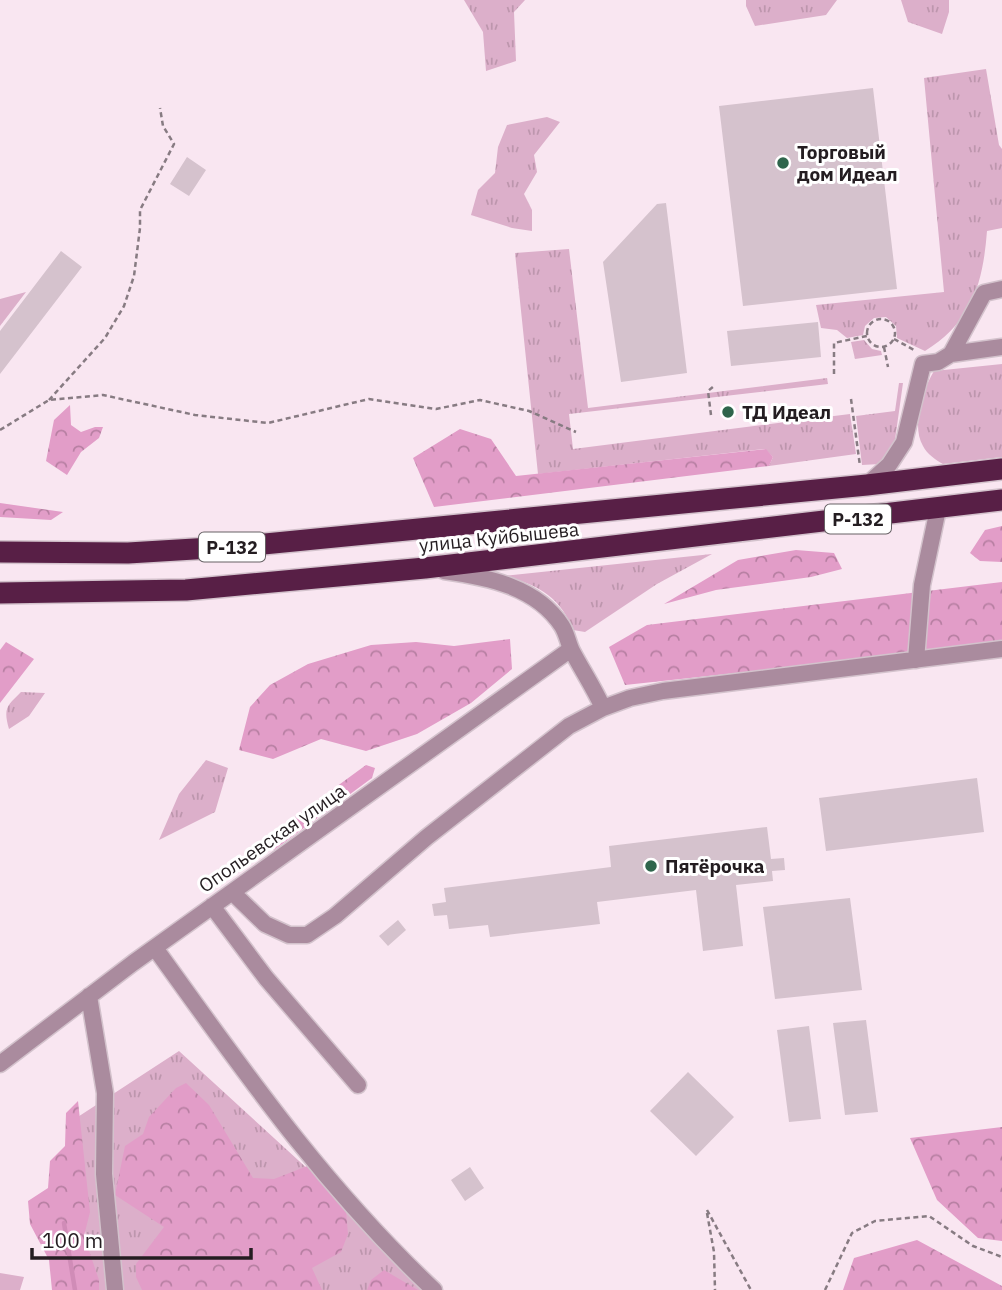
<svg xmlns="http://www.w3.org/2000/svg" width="1002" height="1290" viewBox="0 0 1002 1290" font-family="'IBM Plex Sans',sans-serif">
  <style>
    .grass { fill: url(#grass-tufts) }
    .forest { fill: url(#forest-crowns) }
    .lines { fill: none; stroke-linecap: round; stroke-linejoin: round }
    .stream { stroke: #d08cb7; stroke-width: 4.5 }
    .building { fill: #d5c2cd }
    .minor-casing { stroke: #d3c2cc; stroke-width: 19 }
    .highway-casing { stroke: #d3c2cc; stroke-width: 24 }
    .path { stroke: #877b82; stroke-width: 2.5; stroke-dasharray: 5 3.5; stroke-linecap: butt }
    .minor { stroke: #aa8b9e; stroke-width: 16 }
    .highway { stroke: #581f46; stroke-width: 21 }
    .poi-dot { fill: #2f654c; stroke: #fff; stroke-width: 2.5 }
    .labels { text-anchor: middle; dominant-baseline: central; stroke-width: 6; stroke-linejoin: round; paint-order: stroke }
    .shield { fill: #fff; stroke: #666164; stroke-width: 2 }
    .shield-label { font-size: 18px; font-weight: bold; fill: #241d21 }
    .poi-label { font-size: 19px; font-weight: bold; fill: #241d21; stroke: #fff; text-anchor: start }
    .street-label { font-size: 19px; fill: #241d21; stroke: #fff }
  </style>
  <defs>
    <pattern id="grass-tufts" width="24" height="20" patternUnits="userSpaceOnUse" patternTransform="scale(1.75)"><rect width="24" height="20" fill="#dcafca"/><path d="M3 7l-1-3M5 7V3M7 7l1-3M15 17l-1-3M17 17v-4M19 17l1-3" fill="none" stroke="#bd96ad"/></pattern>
    <pattern id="forest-crowns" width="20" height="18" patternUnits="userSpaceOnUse" patternTransform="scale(1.75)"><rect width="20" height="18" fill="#e29dc8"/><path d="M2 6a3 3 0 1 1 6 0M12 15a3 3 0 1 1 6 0" fill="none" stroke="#b77fa2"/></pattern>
  </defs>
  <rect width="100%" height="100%" fill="#f9e6f1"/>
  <!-- grass -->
  <path class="grass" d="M464,0H525L514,12L516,61L486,71L483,32Z
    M746,0H837L826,15L755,26L746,6Z
    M901,0H949V12L942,34L908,22Z
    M986,69L999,145L1002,149V228L987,231C983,283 972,322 925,351L897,338L896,326L886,317L874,318L865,326L863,335L847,338L837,330L821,328L816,305L944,292L924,78Z
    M547,117L560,122L534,155L537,172L524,194L532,210V231L512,228L471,215L478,190L495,173L498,147L507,125Z
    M569,249L588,408L827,378L828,384L569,414L573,449L850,414L856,454L769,466L773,457L765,449L538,474L515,253Z
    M26,292L0,326V299Z
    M864,340L872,349L881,351L882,355L855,359L851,342Z
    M1002,364V457L943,464C936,460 927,454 923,446C911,426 923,389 934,371Z
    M899,383H903L894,447L880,464L862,465L856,416L895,411Z
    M712,554L657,584L585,632L573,630C561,597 536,583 503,576Z
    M21,692L45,693L29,716L9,729C3,708 7,706 21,692Z
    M206,760L228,768L215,812L159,840L179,794Z
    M179,1051L440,1290H95L67,1124Z
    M0,1273L24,1277L20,1290H0Z"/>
  <!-- forest -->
  <path class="forest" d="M70,405L71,425L81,432L95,427H103L99,438L81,452L67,475L46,461L54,420Z
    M460,429L491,439L516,476L766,449L773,457L769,466L434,507L413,458Z
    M0,503L63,512L51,520L0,517Z
    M1002,526V562L980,561L970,553L985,530Z
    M796,550L834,553L842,569L811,577L716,590L664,604L738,560Z
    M1002,582V644L625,685L609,647L647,625Z
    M510,639L512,669L471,703L417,734L366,751L321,739L273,759L239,750L250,707L270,685L308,664L371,645L416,642L454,646Z
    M6,642L34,659L0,703V650Z
    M366,765L375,768L372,778L274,850L258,848L269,836Z
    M186,1083L209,1105L253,1178L274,1179L310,1165L336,1190L346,1211L348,1234L341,1252L312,1268L322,1290H142L136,1277V1264L164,1227L115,1195L125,1146L143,1134L149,1117L176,1088Z
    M78,1101L90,1212L84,1236L99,1280V1290H52L49,1260L30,1224L28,1201L48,1188L50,1161L65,1146L66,1113Z
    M1002,1127V1241L978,1238L937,1200L910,1138Z
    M917,1240L1002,1286V1290H843L854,1258Z
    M384,1270L418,1290H367L371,1280Z"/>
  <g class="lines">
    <!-- stream -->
    <path class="stream" d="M64,1223L75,1290"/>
  </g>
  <!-- building -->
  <path class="building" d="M873,88L897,289L743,306L719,106Z
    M187,157L206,170L189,196L170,184Z
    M666,203L687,373L621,382L603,262L657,204Z
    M61,251L82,267L0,374V331Z
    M818,322L821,357L731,366L727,331Z
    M977,778L984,832L826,851L819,798Z
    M767,827L771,859L784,858L785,870L772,871L773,881L736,885L743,946L703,951L696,890L597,902L600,924L490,937L488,925L449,929L447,915L434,916L432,904L446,902L444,888L611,867L609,846Z
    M850,898L862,990L775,999L763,907Z
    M398,920L406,930L388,946L379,936Z
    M866,1020L878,1112L845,1115L833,1023Z
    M809,1026L821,1119L789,1122L777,1030Z
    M688,1072L734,1117L696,1156L650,1111Z
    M470,1167L484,1188L465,1201L451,1180Z"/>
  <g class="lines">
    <!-- minor casing -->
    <g class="minor-casing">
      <path id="minor" d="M951,354L984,293L1002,289
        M867,485L889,465L904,442L923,364L938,362L951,354L1002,347
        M444,571C488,577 537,587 562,626C567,634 568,643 572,651C582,670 594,688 603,708
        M916,660L922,585L938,509
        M233,893L265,924L289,935H307L335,916L427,837L569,726L603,708L630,698L663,691L1002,649
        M212,906L266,978L358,1085
        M155,948C243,1070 323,1186 434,1290
        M89,996L105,1093L104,1174L115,1290
        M0,1064L133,963L571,649"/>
    </g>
    <!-- highway casing -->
    <g class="highway-casing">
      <path id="highway" d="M0,552L128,553L244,546L867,485L1002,469
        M0,593L186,590L425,568L1002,500"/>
    </g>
    <!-- path -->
    <path class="path" d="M867 333a14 14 0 1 1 28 0a14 14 0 1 1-28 0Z
      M894,339L916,351
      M884,347L888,367
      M834,374V343L867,336
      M851,399L860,466
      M49,400L105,338L124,306L134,276L140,228V210L174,144L163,126L160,108
      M711,415L708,391L714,386
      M0,430L49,400L103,395L195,415L268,423L369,399L436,409L480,400L529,411L576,432
      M707,1210L751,1290
      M707,1213L714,1252L715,1290
      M825,1290L852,1233L875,1221L929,1216L973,1246L1002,1257"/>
    <!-- minor -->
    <use href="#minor" class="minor"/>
    <!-- highway -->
    <use href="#highway" class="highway"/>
  </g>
  <!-- markers -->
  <g class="poi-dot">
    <circle cx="783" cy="163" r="7"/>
    <circle cx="728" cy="412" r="7"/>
    <circle cx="651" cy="866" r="7"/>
  </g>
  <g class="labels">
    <!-- shield labels -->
    <g class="shield">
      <rect x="825" y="504.5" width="66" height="29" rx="5"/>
      <rect x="199" y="532.5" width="66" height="29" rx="5"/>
    </g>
    <g class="shield-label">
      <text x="858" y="519">Р-132</text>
      <text x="232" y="547">Р-132</text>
    </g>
    <!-- poi labels -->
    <g class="poi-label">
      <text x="797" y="152">Торговый<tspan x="797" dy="22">дом Идеал</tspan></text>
      <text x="742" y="412">ТД Идеал</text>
      <text x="665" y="866">Пятёрочка</text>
    </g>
    <!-- street labels -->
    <g class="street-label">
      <text transform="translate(499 537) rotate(-6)">улица Куйбышева</text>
      <text transform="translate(272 838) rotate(-35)">Опольевская улица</text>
    </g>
  </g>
  <!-- scale -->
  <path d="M32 1248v10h219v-10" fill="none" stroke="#241d21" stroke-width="3.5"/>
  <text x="42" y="1248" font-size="21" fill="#241d21" stroke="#ffffff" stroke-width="5" paint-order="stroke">100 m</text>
</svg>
